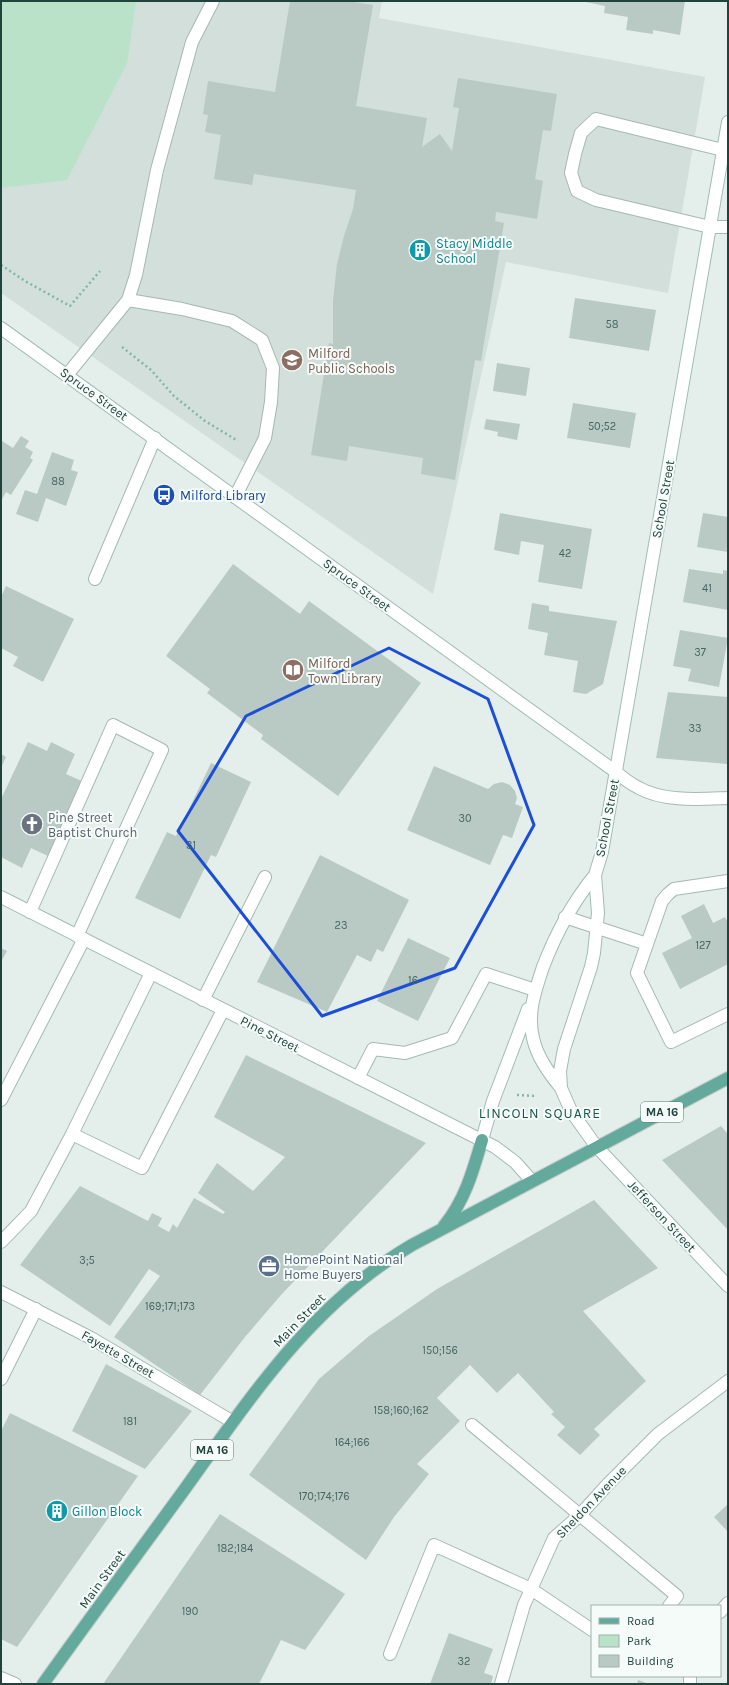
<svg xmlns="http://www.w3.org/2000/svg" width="729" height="1685" viewBox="0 0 729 1685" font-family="Karla,sans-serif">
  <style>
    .built { fill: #d2dfda }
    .green { fill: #bae2c8 }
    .building { fill: #b9cac4 }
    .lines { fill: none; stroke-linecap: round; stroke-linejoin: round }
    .lane-casing { stroke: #a6b8b3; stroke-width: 14 }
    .street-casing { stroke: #a6b8b3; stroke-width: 14 }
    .secondary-casing { stroke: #a1bcb5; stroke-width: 14 }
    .primary-casing { stroke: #c1cac9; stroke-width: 14 }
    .path { stroke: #81b6aa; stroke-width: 2.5; stroke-dasharray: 2 3; stroke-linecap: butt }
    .lane { stroke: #fff; stroke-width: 12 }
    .street { stroke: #fff; stroke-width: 12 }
    .secondary { stroke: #fff; stroke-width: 12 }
    .primary { stroke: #63aa9d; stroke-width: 12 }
    .marked { fill: none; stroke: #1d4ed8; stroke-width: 3; stroke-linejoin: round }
    .labels { text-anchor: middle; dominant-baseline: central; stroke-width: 4; stroke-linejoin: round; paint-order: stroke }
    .number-label { font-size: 11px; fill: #47655f }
    .shield { fill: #f5fbf8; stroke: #617a75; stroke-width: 1 }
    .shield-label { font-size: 12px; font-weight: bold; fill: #21433d }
    .culture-label { font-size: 13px; fill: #0d838f; stroke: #f5fbf8; text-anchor: start }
    .education-label { font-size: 13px; fill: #785e54; stroke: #f5fbf8; text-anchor: start }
    .street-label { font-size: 13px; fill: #21433d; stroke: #f5fbf8 }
    .transit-label { font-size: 13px; fill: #164399; stroke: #f5fbf8; text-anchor: start }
    .worship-label { font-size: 13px; fill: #5b616d; stroke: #f5fbf8; text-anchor: start }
    .service-label { font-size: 13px; fill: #4e5e75; stroke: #f5fbf8; text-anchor: start }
    .neighbourhood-label { font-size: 14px; letter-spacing: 1px; fill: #1a584e; stroke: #f5fbf8 }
  </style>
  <rect width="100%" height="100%" fill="#e4efeb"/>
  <!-- built -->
  <path class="built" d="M1,1H382L379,18L705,77L668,293L506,262L433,594L1,293Z"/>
  <!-- green -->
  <path class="green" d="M1,1H136L127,63L67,180L1,188Z"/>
  <!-- building -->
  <path class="building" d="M290,1H348L373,5L356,106L427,118L422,147L440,134L452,151L459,108L453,107L458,78L557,94L551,131L543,130L535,179L543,181L537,219L496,212L495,221L504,223L481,361L475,360L455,480L421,474L423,458L349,446L347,461L311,455L329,343L333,344V300L337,264L344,236L353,209L356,190L254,174L252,185L214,179L221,135L205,132L208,115L203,114L208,81L275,92Z
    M581,1H685L680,35L653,30V34L626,30L628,17L604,13L605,6Z
    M575,298L656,310L649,351L569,338Z
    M497,363L530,368L526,396L493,391Z
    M573,403L636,413L630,448L567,438Z
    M486,419L520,424L517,440L497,436L498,432L484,429Z
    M21,436L29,441L25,447L33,452L30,458L33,460L11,495L6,492L1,501V442L2,441L13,448Z
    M52,452L74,460L71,470L78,472L66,506L46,498L38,522L16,514L25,490L37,494Z
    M500,513L592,529L582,589L538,582L544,545L521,541L519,555L494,550Z
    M703,513L728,517V552L697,547Z
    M233,564L300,614L309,601L421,683L338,796L261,739L263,735L207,693L210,689L166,656Z
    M689,569L723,574V570L728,571V610L683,602Z
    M6,586L74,619L43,682L13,666L18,657L1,648V597Z
    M532,603L549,606V611L617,621L603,684L586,694L573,692L578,661L544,655L548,633L528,629Z
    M680,630L728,638L719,687L688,681L691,669L673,666Z
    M668,692L728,697V764L656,758Z
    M28,742L47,751L51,742L75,754L66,774L84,782L48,856L31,848L22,868L1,857V799Z
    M1,754L6,757L1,768Z
    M211,763L251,782L216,857L211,855L180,919L135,898L167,832L176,836Z
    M434,766L488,789L494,784L502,782L510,785L515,791L517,798L515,804L523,807L512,838L503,835L490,865L407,830Z
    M320,855L409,900L383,952L377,949L371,962L357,955L327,1012L257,982Z
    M704,904L713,923L725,917L728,922V964L680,989L662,953L692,938L681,916Z
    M408,938L450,958L418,1021L377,1001Z
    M1,948L7,951L1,962Z
    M246,1055L426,1143L281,1295L245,1337L200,1395L114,1337L160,1276L149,1269L110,1326L20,1265L80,1186L148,1221L152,1213L162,1218L158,1226L169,1232L173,1224L177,1228L194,1198L223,1214L225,1212L198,1193L217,1163L253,1191L285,1157L214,1117Z
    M721,1126L728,1134V1230L662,1160Z
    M594,1200L658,1268L583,1311L646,1381L594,1429L600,1435L580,1455L557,1435L565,1427L551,1414L554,1412L518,1373L497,1393L470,1365L437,1398L460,1421L417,1464L429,1474L394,1517L366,1560L249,1475L319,1379L369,1336L437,1289Z
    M106,1364L192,1411L145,1469L72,1431Z
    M10,1413L138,1476L17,1647L1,1639V1431Z
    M728,1504V1532L714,1517Z
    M220,1514L345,1594L305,1650L281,1640L259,1684H103Z
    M449,1633L493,1649L484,1673L493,1676L491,1684H430Z
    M638,1680L649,1684H637Z"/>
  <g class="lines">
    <!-- lane casing -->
    <g class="lane-casing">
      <path id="lane" d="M710,227L596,200L577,191L571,173L575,154L581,133L596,119L723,150
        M128,300L182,309L232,321L262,340L273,368L271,402L265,438L235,497
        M67,375L128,300L136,275L157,170L192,42L213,1
        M95,579L155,438
        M728,881L674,889L668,894L662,901L637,973L671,1042L728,1014
        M30,912L113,725L162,750L77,936
        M565,917L647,944
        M203,1000L265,877
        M358,1078L373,1049L405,1053L452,1038L486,974L535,990
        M1,1100L84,939
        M72,1134L142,1168L223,1010
        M1,1242L31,1211L72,1134L151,973
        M1,1379L36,1309
        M472,1425L677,1596L669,1606
        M720,1612L728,1603
        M390,1654L434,1545L531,1589L592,1630
        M690,1676V1684"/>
    </g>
    <!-- street casing -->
    <g class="street-casing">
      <path id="street" d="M710,227H728
        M616,772C623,778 631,784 639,788C664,802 700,799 728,798
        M1,1292L91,1338L233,1422
        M501,1684L524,1605L554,1538L579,1516L608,1484L658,1434L728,1381"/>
    </g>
    <!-- secondary casing -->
    <g class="secondary-casing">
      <path id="secondary" d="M728,122L609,811L602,852L595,875L598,913L594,953L591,967L564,1049L560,1071L561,1088L571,1111L596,1146L728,1286
        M1,328L616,772
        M1,897L495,1147L515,1162L532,1181
        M561,1088C549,1073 537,1057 533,1038C527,1013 535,991 543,967C556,933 572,903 595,875
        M482,1140L493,1101L528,1009
        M1,1678L15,1684"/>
    </g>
    <!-- primary casing -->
    <g class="primary-casing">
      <path id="primary" d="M444,1226C465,1200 473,1171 482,1140
        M43,1684C90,1618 139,1552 187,1486C252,1395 313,1303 412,1245L728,1078"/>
    </g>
    <!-- path -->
    <path class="path" d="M1,265L25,281L70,306L100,271
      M122,347L151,370L174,396L205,421L238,441
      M517,1095L536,1096"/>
    <!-- lane -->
    <use href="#lane" class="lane"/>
    <!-- street -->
    <use href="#street" class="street"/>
    <!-- secondary -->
    <use href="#secondary" class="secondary"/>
    <!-- primary -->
    <use href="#primary" class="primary"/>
  </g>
  <!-- marked area -->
  <path class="marked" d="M389,648L488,699L534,825L455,968L322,1016L178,831L246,716Z"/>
  <!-- icons -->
  <defs>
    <g id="building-disc" transform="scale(1.15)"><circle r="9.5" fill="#0f9aa8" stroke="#f5fbf8"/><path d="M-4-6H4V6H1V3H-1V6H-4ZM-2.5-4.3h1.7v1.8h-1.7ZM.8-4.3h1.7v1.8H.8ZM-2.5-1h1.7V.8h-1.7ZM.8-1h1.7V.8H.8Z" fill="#fff"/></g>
    <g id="school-disc" transform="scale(1.15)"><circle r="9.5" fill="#8d6e63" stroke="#f5fbf8"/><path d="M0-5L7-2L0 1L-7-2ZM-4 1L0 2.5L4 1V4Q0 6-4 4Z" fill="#fff"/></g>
    <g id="bus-disc" transform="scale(1.15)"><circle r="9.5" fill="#1a4fb4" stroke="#f5fbf8"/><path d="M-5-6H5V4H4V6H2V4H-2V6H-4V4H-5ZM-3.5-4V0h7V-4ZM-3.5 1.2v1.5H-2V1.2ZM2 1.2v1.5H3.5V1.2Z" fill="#fff"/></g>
    <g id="library-disc" transform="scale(1.15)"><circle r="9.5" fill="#8d6e63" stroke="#f5fbf8"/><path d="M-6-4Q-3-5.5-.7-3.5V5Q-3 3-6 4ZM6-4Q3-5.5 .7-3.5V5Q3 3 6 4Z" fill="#fff"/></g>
    <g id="church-disc" transform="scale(1.15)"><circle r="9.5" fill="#6b7280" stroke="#f5fbf8"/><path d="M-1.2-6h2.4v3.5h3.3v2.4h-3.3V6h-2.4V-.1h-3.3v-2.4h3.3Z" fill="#fff"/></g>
    <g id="office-disc" transform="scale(1.15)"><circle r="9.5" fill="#5c6f8a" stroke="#f5fbf8"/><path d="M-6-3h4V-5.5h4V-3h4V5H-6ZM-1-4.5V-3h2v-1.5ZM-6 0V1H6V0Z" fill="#fff"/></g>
  </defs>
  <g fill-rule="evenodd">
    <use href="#building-disc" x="420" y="250"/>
    <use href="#school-disc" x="292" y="360"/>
    <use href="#bus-disc" x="164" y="495"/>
    <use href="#library-disc" x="293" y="670"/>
    <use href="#church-disc" x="32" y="824"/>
    <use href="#office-disc" x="269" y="1266"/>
    <use href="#building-disc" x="57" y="1511"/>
  </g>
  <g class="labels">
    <!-- number labels -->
    <g class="number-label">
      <text x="612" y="324">58</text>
      <text x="602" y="426">50;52</text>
      <text x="58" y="481">88</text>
      <text x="565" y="553">42</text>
      <text x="707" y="588">41</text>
      <text x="700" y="652">37</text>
      <text x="695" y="728">33</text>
      <text x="465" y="818">30</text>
      <text x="191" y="845">31</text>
      <text x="341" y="925">23</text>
      <text x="703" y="945">127</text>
      <text x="413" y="980">16</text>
      <text x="87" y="1260">3;5</text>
      <text x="170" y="1306">169;171;173</text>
      <text x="440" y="1350">150;156</text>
      <text x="401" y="1410">158;160;162</text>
      <text x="130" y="1421">181</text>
      <text x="352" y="1442">164;166</text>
      <text x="324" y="1496">170;174;176</text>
      <text x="235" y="1548">182;184</text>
      <text x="190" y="1611">190</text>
      <text x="464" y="1661">32</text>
    </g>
    <!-- shield labels -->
    <g class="shield">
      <rect x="641" y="1102" width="42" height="20" rx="3"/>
      <rect x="191" y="1440" width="42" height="20" rx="3"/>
    </g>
    <g class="shield-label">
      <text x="662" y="1112">MA 16</text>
      <text x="212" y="1450">MA 16</text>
    </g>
    <!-- culture labels -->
    <g class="culture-label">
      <text x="436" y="243">Stacy Middle<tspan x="436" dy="15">School</tspan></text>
      <text x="72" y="1511">Gillon Block</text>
    </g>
    <!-- education labels -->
    <g class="education-label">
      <text x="308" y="353">Milford<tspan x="308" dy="15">Public Schools</tspan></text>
      <text x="308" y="663">Milford<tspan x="308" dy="15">Town Library</tspan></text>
    </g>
    <!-- street labels -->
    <g class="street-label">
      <text transform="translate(94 394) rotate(36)">Spruce Street</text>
      <text transform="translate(663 499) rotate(-80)">School Street</text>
      <text transform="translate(357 585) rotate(36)">Spruce Street</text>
      <text transform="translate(607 818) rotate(-79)">School Street</text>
      <text transform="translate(270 1034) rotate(27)">Pine Street</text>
      <text transform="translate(662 1216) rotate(47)">Jefferson Street</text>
      <text transform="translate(299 1320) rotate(-46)">Main Street</text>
      <text transform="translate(118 1354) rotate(30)">Fayette Street</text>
      <text transform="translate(591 1502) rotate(-46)">Sheldon Avenue</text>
      <text transform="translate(102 1579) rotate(-54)">Main Street</text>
    </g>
    <!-- transit labels -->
    <g class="transit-label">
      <text x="180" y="495">Milford Library</text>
    </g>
    <!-- worship labels -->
    <g class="worship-label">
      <text x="48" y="817">Pine Street<tspan x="48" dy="15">Baptist Church</tspan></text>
    </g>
    <!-- service labels -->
    <g class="service-label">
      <text x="284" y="1259">HomePoint National<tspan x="284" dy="15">Home Buyers</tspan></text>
    </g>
    <!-- neighbourhood labels -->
    <g class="neighbourhood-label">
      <text x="540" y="1113">LINCOLN SQUARE</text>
    </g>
  </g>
  <!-- border -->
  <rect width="729" height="1685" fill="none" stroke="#21433d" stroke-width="4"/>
  <!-- legend -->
  <rect x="591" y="1605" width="130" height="72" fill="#f5fbf8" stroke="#a0b1ad"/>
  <rect x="599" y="1618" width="20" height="6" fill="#63aa9d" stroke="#a0b1ad"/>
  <text x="627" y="1625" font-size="12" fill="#21433d">Road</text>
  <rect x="599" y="1635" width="20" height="12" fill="#bae2c8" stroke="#a0b1ad"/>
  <text x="627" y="1645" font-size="12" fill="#21433d">Park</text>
  <rect x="599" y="1655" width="20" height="12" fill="#b9cac4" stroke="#a0b1ad"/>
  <text x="627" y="1665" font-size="12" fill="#21433d">Building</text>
</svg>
